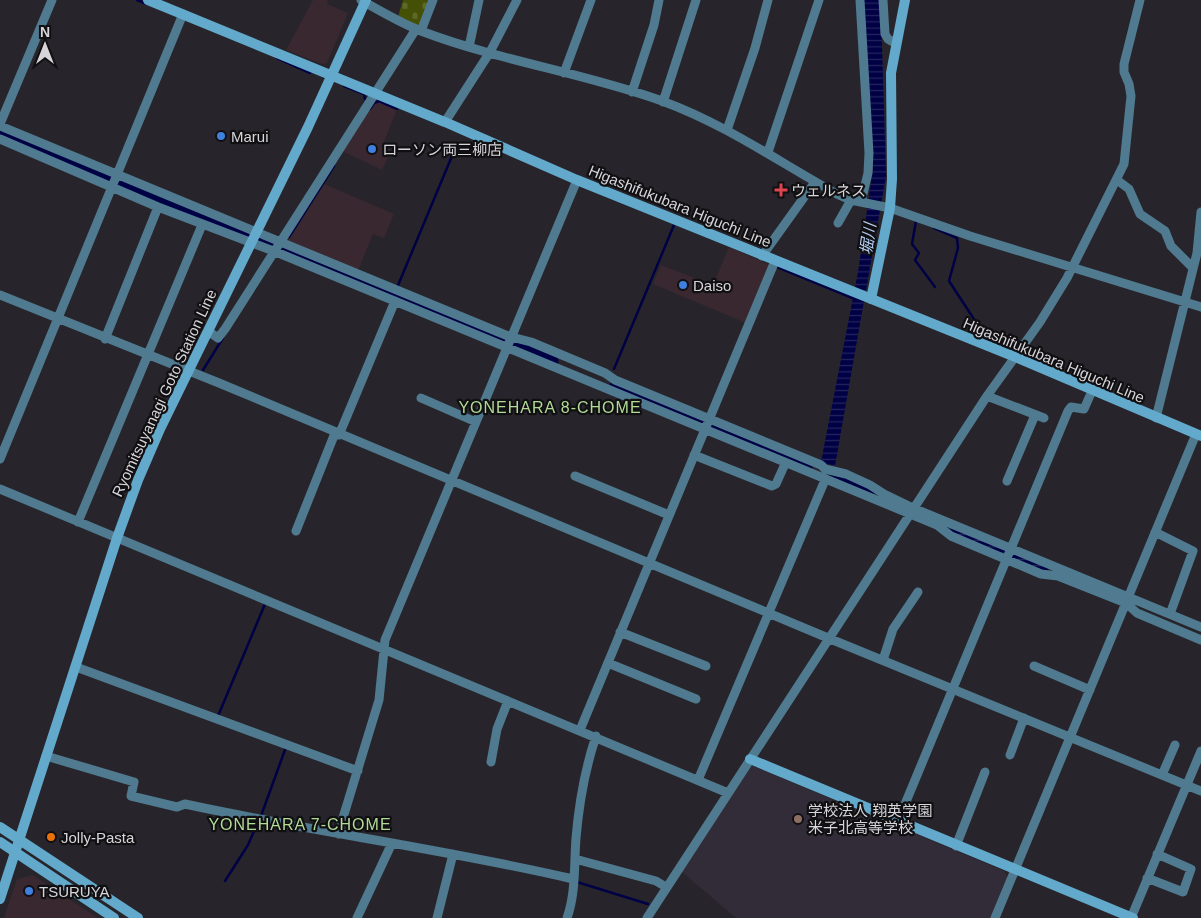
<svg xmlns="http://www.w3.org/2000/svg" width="1201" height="918" viewBox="0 0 1201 918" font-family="Helvetica,'Noto Sans JP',sans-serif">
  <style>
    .commercial { fill: #392830 }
    .built { fill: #312c37 }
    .cemetery { fill: url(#cemetery-stones) }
    .water { fill: url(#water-rules) }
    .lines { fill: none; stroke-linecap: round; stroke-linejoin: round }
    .stream { stroke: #000045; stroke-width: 2.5 }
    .river { stroke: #000045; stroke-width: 15 }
    .street { stroke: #4f7a8f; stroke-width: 9 }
    .secondary { stroke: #62a9cb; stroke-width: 10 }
    .shop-dot { fill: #3f7fe0; stroke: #100f11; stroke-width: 2 }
    .health-dot { fill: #e0444e; stroke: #100f11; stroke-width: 2 }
    .education-dot { fill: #8d6e63; stroke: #100f11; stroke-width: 2 }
    .food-dot { fill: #e8710a; stroke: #100f11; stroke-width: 2 }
    .labels { text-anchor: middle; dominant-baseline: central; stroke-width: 4.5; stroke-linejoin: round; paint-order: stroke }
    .poi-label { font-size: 15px; fill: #d7d5d9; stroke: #100f11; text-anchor: start }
    .street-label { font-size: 15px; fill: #d7d5d9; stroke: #100f11 }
    .water-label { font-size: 16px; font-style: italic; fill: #b5cef6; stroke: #100f11 }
    .neighbourhood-label { font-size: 16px; letter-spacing: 1px; fill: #b2da96; stroke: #100f11 }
  </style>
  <defs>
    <pattern id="cemetery-stones" width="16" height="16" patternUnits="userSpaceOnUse" patternTransform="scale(1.25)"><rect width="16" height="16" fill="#445005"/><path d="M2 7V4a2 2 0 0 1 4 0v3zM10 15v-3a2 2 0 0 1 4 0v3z" fill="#5e6829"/></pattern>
    <pattern id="water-rules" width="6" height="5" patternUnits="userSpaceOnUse" patternTransform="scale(1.25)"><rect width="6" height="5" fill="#000045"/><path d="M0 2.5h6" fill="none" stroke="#24245f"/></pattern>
  </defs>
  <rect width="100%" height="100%" fill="#27252b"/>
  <!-- commercial -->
  <path class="commercial" d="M313,0H328L327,4L348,13L327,63L322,64L286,50Z
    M376,100L397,110L382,146L391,150L382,170L342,151Z
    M324,184L394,214L384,238L373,234L358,271L287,242Z
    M729,247L769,265L746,323L653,284L661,265L713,285Z
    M33,875L55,890L98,918H4L17,879Z"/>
  <!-- built -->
  <path class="built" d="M753,766L1004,871L1008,877L991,918H736L682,872L750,767Z"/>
  <!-- cemetery -->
  <path class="cemetery" d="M403,0H431L421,27L398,17Z"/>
  <!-- water -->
  <path class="water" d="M864,0H879L881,13L886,176L835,466L821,462L858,272L873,169Z
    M948,524L1049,566L1048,572L952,534L944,528Z"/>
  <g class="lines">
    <!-- stream -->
    <path class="stream" d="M137,0L147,4
      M277,58L310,73
      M344,86L364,94L365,99
      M370,109L374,103L379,101L397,109
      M916,221L912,244L919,253L915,260L935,287
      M934,228L957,238L958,248L949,281L989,342
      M289,237L334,166
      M777,267L855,299
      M394,295L457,144
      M614,369L674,225
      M203,370L223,338
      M218,716L265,604
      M261,816L286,747
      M225,881L248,845L258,822
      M577,882L648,904"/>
    <!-- river -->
    <path class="river" d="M0,133L551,361
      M616,388L805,466
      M835,479L867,491"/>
    <!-- street -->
    <path class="street" d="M361,0C380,11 401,23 421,31C500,61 584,73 662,101C725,124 779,162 837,194L851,200L890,208L970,236L1201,307
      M860,0L869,153L868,173L861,202
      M883,0L885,34L888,39L895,43
      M421,31L433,0
      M469,47L479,0
      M564,73L591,0
      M632,92L654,25L659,0
      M663,102L696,0
      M445,122L490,52L517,0
      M0,124L52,0
      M0,126L508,336L531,342L605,373L615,380L821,465L825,469L846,474L870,485L884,494L913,508L1201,627
      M727,130L755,48L768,0
      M0,139L158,207L276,252L937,525L951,536L1041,574L1058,576L1126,603L1137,613L1201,640
      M768,152L819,0
      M1117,180L1129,189L1140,214L1165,231L1171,246L1193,268
      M838,223L851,200
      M762,256L815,182
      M0,295L219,383L828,638L1201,791
      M208,331L218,338L225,329L416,29
      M105,339L158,207
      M987,396L1044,418
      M421,398L476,422
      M1156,418L1197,253L1201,212
      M339,435L395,301
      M694,455L772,486L776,484L785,464
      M0,459L183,14
      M575,476L669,515
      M1007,481L1035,415
      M0,489L728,793
      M78,522L202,225
      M296,531L335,433
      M1155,532L1193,551L1170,614
      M620,632L706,666
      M883,660L893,629L918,592
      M608,663L696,699
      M1034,666L1090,690
      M76,667L358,771
      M580,730L775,261
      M1010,755L1024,718
      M46,756L134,782L131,796L177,807L185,804C314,832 445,849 573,879
      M491,762L497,729L508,701
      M1162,775L1175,745
      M698,780L825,480
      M898,821L1068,411L1071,407L1084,409L1092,391
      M338,834L379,700L385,640L577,180
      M956,846L985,772
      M575,859L656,881L666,887
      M1147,878L1183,892L1191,869L1157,854
      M357,918L392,843
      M437,918L453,854
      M567,918C576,893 574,864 576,838C579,803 585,769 596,736
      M647,918L987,396L1040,322L1067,278L1124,164L1131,96L1129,84L1124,72V64L1140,0
      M995,918L1196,434
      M1131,918L1201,751"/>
    <!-- secondary -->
    <path class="secondary" d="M148,0L445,122L577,180L1025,361L1201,436
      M871,299L890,208L892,179L891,73L905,0
      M750,759L1133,918
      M0,827L138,918
      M0,842L114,918
      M0,899L117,538L138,480L160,429L308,127L366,0"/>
  </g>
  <!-- markers -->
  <g class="shop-dot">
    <circle cx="221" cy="136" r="5"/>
    <circle cx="372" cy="149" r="5"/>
    <circle cx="683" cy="285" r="5"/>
    <circle cx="29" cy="891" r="5"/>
  </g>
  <path class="health-dot" d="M778.5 182.5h5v5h5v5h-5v5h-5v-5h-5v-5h5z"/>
  <circle class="education-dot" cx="798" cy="819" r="5"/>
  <circle class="food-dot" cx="51" cy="837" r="5"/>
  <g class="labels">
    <!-- poi labels -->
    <g class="poi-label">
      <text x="231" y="136">Marui</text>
      <text x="382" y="149">ローソン両三柳店</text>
      <text x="791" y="190">ウェルネス</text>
      <text x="693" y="285">Daiso</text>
      <text x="808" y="810">学校法人 翔英学園<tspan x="808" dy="17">米子北高等学校</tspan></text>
      <text x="61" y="837">Jolly-Pasta</text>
      <text x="39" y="891">TSURUYA</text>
    </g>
    <!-- street labels -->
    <g class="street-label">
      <text transform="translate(680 206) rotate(22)">Higashifukubara Higuchi Line</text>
      <text transform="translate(1054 360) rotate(23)">Higashifukubara Higuchi Line</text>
      <text transform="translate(164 393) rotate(-65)">Ryomitsuyanagi Goto Station Line</text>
    </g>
    <!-- water labels -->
    <g class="water-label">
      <text transform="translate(868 239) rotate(-82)">堀川</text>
    </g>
    <!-- neighbourhood labels -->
    <g class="neighbourhood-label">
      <text x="550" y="407">YONEHARA 8-CHOME</text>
      <text x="300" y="824">YONEHARA 7-CHOME</text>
    </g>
  </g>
  <!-- north arrow -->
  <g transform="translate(45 45)" stroke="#100f11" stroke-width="4" paint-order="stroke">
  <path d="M0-4L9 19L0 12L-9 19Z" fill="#d7d5d9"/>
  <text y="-8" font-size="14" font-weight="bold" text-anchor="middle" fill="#d7d5d9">N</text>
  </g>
</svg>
